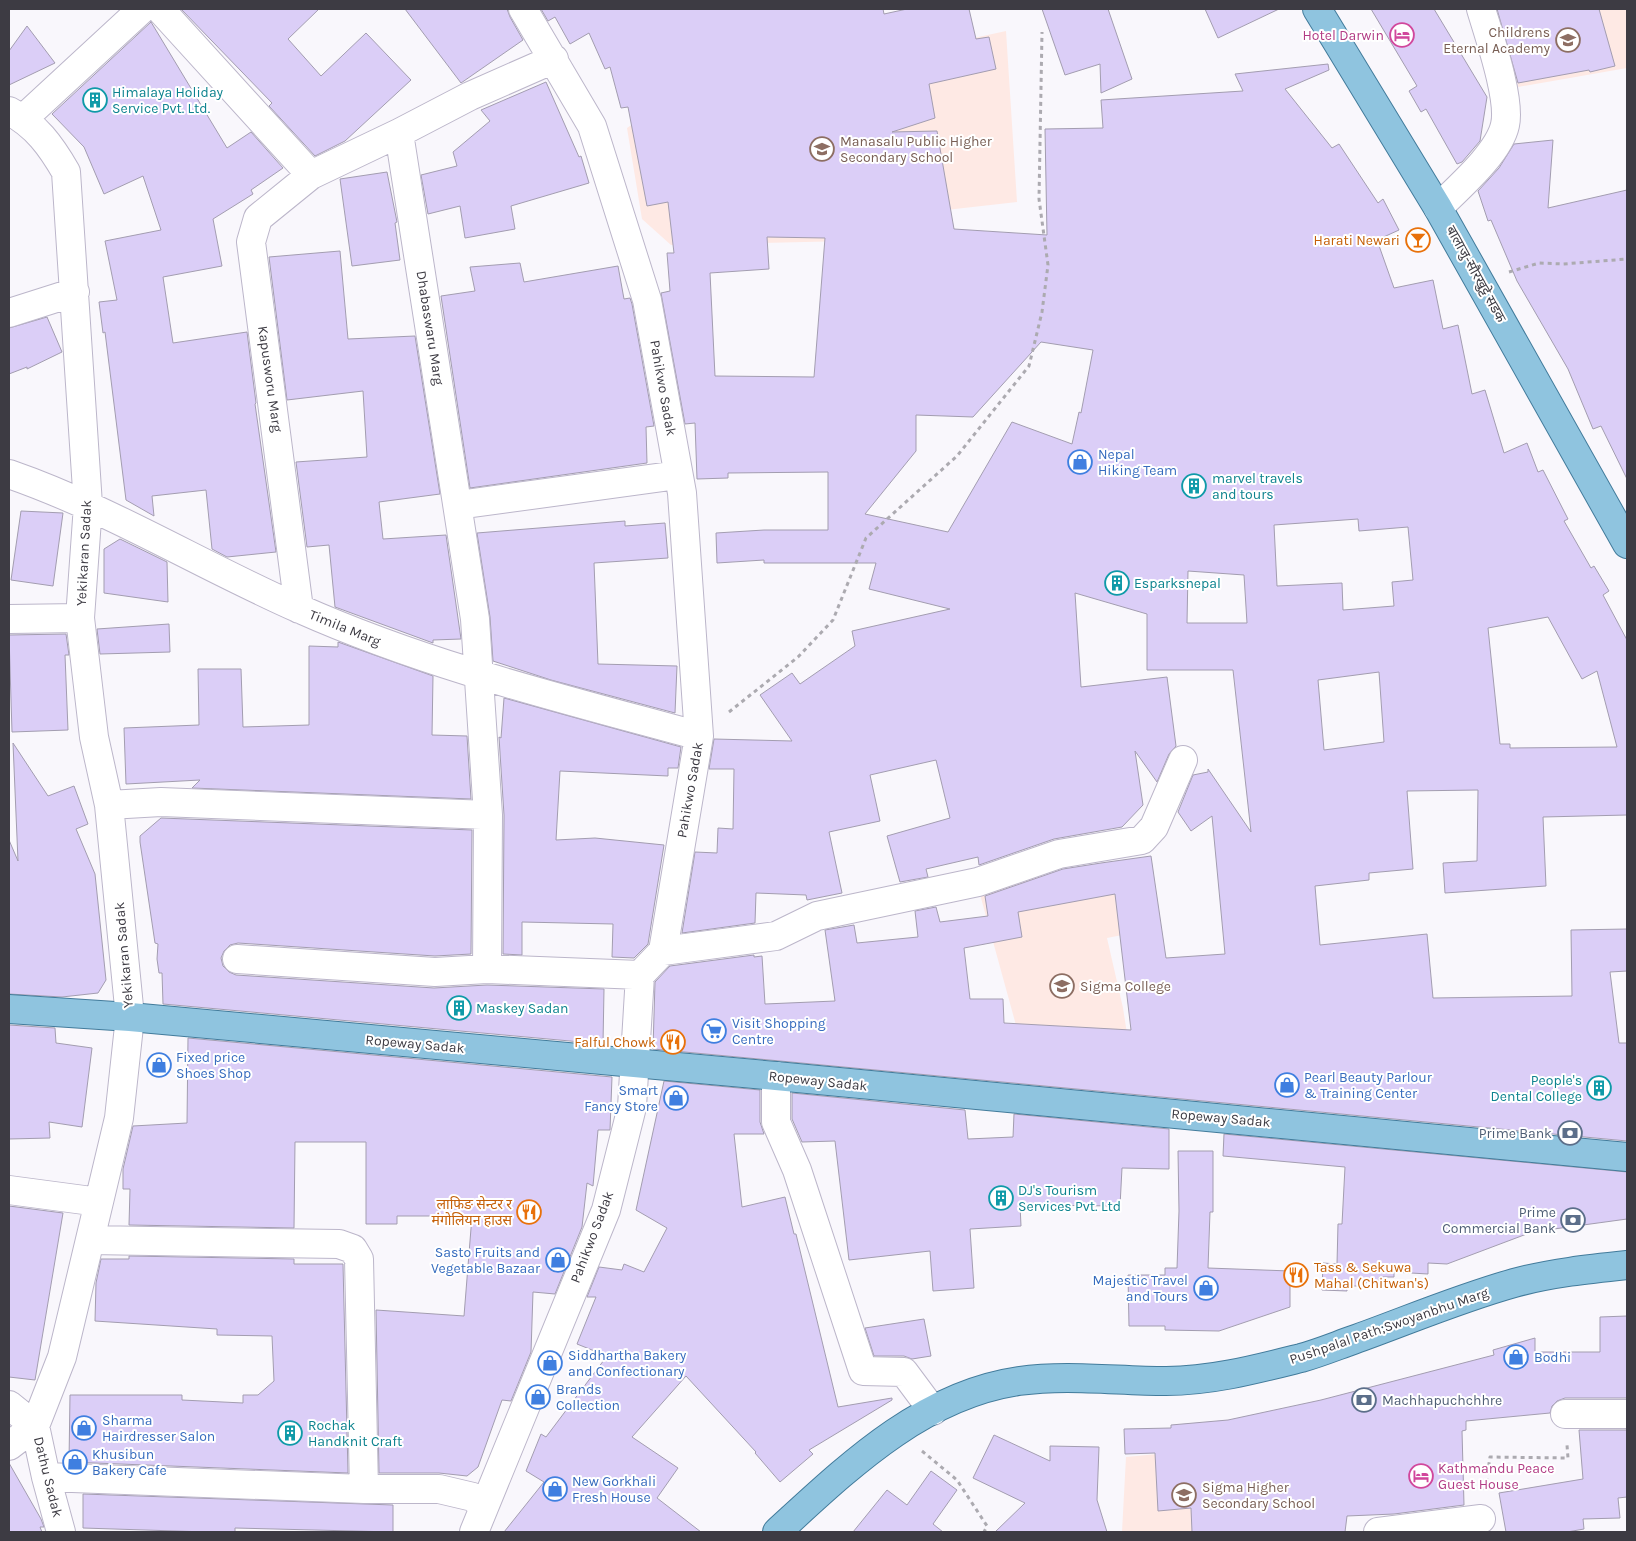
<svg xmlns="http://www.w3.org/2000/svg" width="1636" height="1541" viewBox="0 0 1636 1541" font-family="Karla,'Noto Sans Devanagari',sans-serif">
  <style>
    .education { fill: #fee9e4 }
    .building { fill: #dbcef7; stroke: #a39db0; fill-rule: evenodd }
    .lines { fill: none; stroke-linecap: round; stroke-linejoin: round }
    .minor-casing { stroke: #bcb6ca; stroke-width: 30 }
    .major-casing { stroke: #427b9b; stroke-width: 30 }
    .path { stroke: #acaab0; stroke-width: 3; stroke-dasharray: 4 4; stroke-linecap: butt }
    .minor { stroke: #fff; stroke-width: 28 }
    .major { stroke: #8fc4df; stroke-width: 28 }
    .labels { text-anchor: middle; dominant-baseline: central; stroke-width: 4; stroke-linejoin: round; paint-order: stroke }
    .education-label { font-size: 14px; fill: #785e54; stroke: #fff; text-anchor: start }
    .hotel-label { font-size: 14px; fill: #b23c85; stroke: #fff; text-anchor: end }
    .culture-label { font-size: 14px; fill: #0d838f; stroke: #fff; text-anchor: start }
    .food-label { font-size: 14px; fill: #c56008; stroke: #fff; text-anchor: end }
    .street-label { font-size: 14px; fill: #3d3b43; stroke: #fff }
    .shop-label { font-size: 14px; fill: #366cbe; stroke: #fff; text-anchor: start }
    .service-label { font-size: 14px; fill: #4e5e75; stroke: #fff; text-anchor: end }
  </style>
  <rect width="100%" height="100%" fill="#f9f7fc"/>
  <!-- education -->
  <path class="education" d="M1501,9H1627V68L1518,87Z
    M1006,31L1017,202L902,215L848,241L671,245L642,219L627,128L658,107Z
    M1102,865L1158,928L1107,938L1123,1008L1130,1053L1022,1047L978,887Z
    M1241,1446L1248,1532H1122L1126,1457Z"/>
  <!-- building -->
  <path class="building" d="M181,9H319L288,39L321,76L366,33L411,80L345,141L315,156L269,106L272,103Z
    M405,9H507L510,17L523,40L461,83Z
    M541,9H883L884,14L907,9H969L976,39L989,37L996,69L929,84L935,118L892,132L937,131L954,229L1047,235L1045,129L1103,128L1101,100L1243,91L1235,74L1328,64L1329,70L1285,89L1332,148L1339,144L1378,203L1383,199L1399,230L1377,240L1394,288L1433,280L1443,329L1458,325L1472,394L1485,390L1504,453L1527,443L1538,472L1543,470L1568,519L1564,521L1591,568L1594,566L1609,591L1603,595L1627,640V815L1543,817L1546,886L1445,893L1443,863L1477,861L1478,790L1407,791L1413,869L1369,873V880L1315,886L1320,945L1427,934L1433,998L1572,996L1571,930L1627,929V971L1610,972L1619,1043H1627V1141L653,1049L655,982L670,966L754,955V957L762,956L765,1004L835,1001L825,930L854,925L857,943L918,937L915,911L936,907L940,922L988,916L985,896L1063,869L1101,863L1151,856L1166,958L1225,954L1212,816L1191,831L1178,812L1193,775L1208,772V769L1251,832L1233,670H1147V614L1075,593L1081,687L1167,677L1176,746L1169,754L1157,782L1135,751L1143,805L1122,827L1054,839L979,865L978,857L926,869L928,877L900,882L887,836L950,818L936,760L870,775L880,821L829,832L842,893L807,900L806,895L756,893L755,923L682,933L695,852L717,853L718,828L733,829L734,769H709L714,739L792,741L760,695L792,673L800,684L855,646L852,631L950,609L869,589L876,563H764V560L717,563L716,533L764,530H828V472L728,473V478L697,479L695,423L685,424L661,293L670,291L667,253H674L668,202L647,206L628,107L621,108L610,67L605,69L589,33L570,44L555,17L548,21ZM767,237L825,238L814,377L715,376L710,273L769,269ZM1041,342L1093,350L1081,413L1079,412L1072,444L1012,422L948,532L865,514L916,451V415L973,417ZM1358,519L1359,531L1408,527L1413,580L1392,582L1394,606L1343,610L1342,583L1277,586L1274,525ZM1188,571L1244,575L1247,623H1187ZM1548,617L1582,679L1597,671L1617,747L1510,748V744H1500L1488,628ZM1379,672L1384,742L1324,750L1318,680ZM1115,894L1131,1030L1004,1023L1003,999H970L964,948L1022,937L1018,912Z
    M1042,9H1108L1132,79L1101,93L1100,64L1065,75Z
    M1205,9H1279L1218,38Z
    M1371,9H1434L1487,97L1480,141L1462,162L1457,164L1426,109L1421,112L1409,91L1417,86Z
    M1497,9H1599L1615,66L1590,72L1589,70L1518,83Z
    M151,22L227,148L251,132L283,168L251,190L253,194L213,219L222,266L163,277L173,343L247,332L256,403L255,404L276,552L227,557L212,549L206,490L152,496L154,516L126,500L105,332L103,333L99,302L117,300L105,241L161,230L143,176L104,194L84,147L52,114Z
    M27,26L55,63L9,85V51Z
    M546,82L579,157L581,156L589,183L511,206L515,229L465,238L460,206L428,214L421,175L457,166L453,152L490,121L481,110Z
    M1553,140L1548,208L1627,190V479L1601,426L1593,429L1568,369L1517,281L1491,220L1488,221L1478,191L1499,168L1514,144Z
    M387,172L397,222L395,223L400,260L352,266L340,179Z
    M340,251L348,339L415,336L440,494L379,502L383,539L446,535L461,639L433,640V643L335,607L329,545L307,547L296,462L367,457L363,391L287,400L269,257Z
    M520,263L524,282L618,266L624,299L630,298L632,304L654,426L646,427L647,463L470,488L441,296L475,291L470,267Z
    M47,317L62,352L27,369V367L9,374V328Z
    M21,511L63,513L53,586L11,580Z
    M625,521V526L665,523L668,558L594,563L598,664L677,666L675,713L551,680L493,661L490,617L477,533Z
    M120,539L167,562L168,602L104,593V549Z
    M169,624L170,652L100,654L97,629Z
    M66,634L69,655H65L68,730L12,732L9,635Z
    M338,642L433,676L432,735L467,736L471,799L192,788L200,780L126,784L124,728L199,725L198,669H241L243,727L309,725V646L338,647Z
    M504,698L681,747L678,768H668V776L560,771L556,840L595,838L664,845L648,944L634,958L612,957L613,924L522,922V955L503,954L504,815L499,737L501,738Z
    M13,743L48,796L74,786L88,824L76,829L95,874L106,980L98,993L62,997L9,994V840L18,861Z
    M161,818L472,830L471,954L435,956L238,943L230,945L224,951L221,958L223,966L229,972L236,975L434,988L487,985L604,989L603,1044L163,1004L162,973H159L157,959L158,944L155,943L140,842V836Z
    M9,1025L55,1028L56,1043L92,1048L82,1127L49,1122L50,1138L9,1139Z
    M188,1038L612,1077L610,1130H598L593,1186L587,1183L582,1227L555,1294L533,1292L531,1352L511,1401L502,1400L478,1467L467,1476L439,1473H379L376,1310L464,1316L472,1216H397V1224H366V1142H295L294,1228L129,1225L130,1189H123V1169L133,1126L187,1123Z
    M664,1081L760,1090V1122L764,1134H734L742,1207L785,1197L794,1234H796L838,1407L892,1398V1400L809,1450L813,1454L780,1482L755,1453L756,1452L686,1376L632,1437L678,1468L657,1498L701,1532H504L544,1482L526,1471L541,1434L546,1437L607,1356L577,1344L596,1297H587L599,1267L622,1270L624,1264L644,1272L667,1228L636,1210Z
    M792,1093L965,1110L968,1139L1013,1137L1014,1114L1169,1129V1169L1122,1168L1120,1206L1020,1205L1021,1226L970,1229L974,1288L933,1291L930,1251L849,1260L835,1141L802,1142L792,1119Z
    M1224,1134L1627,1172V1219L1532,1232L1447,1264L1428,1263V1274L1394,1272V1277H1379V1282H1366L1365,1286H1347V1291L1322,1290L1323,1263L1337,1264L1338,1224H1342L1345,1167L1223,1156Z
    M1178,1151H1213V1212H1210L1208,1268L1290,1271V1307L1219,1331L1165,1330V1326H1129L1128,1275H1165V1268H1177L1179,1211Z
    M9,1206L63,1213L35,1380L9,1377Z
    M129,1256L294,1259V1264H343L348,1473L69,1462L70,1395H182V1400L243,1403V1395H258L274,1381L272,1336L217,1335V1329L95,1321L96,1283L101,1259H129Z
    M1627,1316V1398H1565L1557,1401L1552,1406L1550,1413L1466,1421V1430L1462,1431L1464,1505L1394,1514L1347,1516L1345,1532H1192L1191,1508L1158,1511L1155,1453L1125,1454L1124,1429L1171,1428V1425L1228,1420L1321,1400L1494,1355L1493,1350L1535,1338V1352H1600V1317Z
    M924,1319L931,1356L912,1359L904,1356H874L865,1328Z
    M1579,1430H1627V1497L1618,1498L1620,1518L1583,1519L1584,1529L1567,1532H1506L1499,1493L1583,1479Z
    M994,1435L1050,1461V1446L1099,1447L1097,1500L1107,1532H995L1025,1503L973,1478Z
    M9,1463L41,1519L44,1527H40L42,1532H9Z
    M931,1471L957,1490L933,1524L943,1532H853L887,1490L907,1505Z
    M83,1494L393,1505V1532L235,1528V1532H207L83,1528Z"/>
  <g class="lines">
    <!-- minor casing -->
    <g class="minor-casing">
      <path id="minor" d="M160,9L311,175
        M9,111C36,125 51,146 66,172L88,505L80,618L94,737L109,805L130,1017L119,1118L62,1357L35,1426L9,1446
        M24,118L142,9
        M399,133L470,96L554,59
        M1438,208C1458,188 1499,153 1505,125C1511,99 1489,36 1481,9
        M9,313L75,292
        M9,474C110,509 202,566 300,609C428,666 564,699 699,736
        M458,505L678,475
        M299,609L251,242L258,218L311,175L399,133L475,619L488,815L487,969
        M9,619L80,618
        M109,805L161,802L488,815
        M663,951L776,936L817,916L978,882L1059,854L1142,840L1154,827L1183,760
        M237,959L435,972L487,969L640,975
        M776,1076V1122L797,1170L863,1371L904,1372L933,1411
        M9,1190L99,1202
        M90,1240L339,1244L353,1249L359,1259L364,1489
        M9,1405L35,1426L46,1477L61,1532
        M1565,1414H1627
        M46,1477L364,1489H439L473,1497L483,1506
        M474,1532L606,1210L632,1107L640,975L663,951L699,736L682,493L647,300L592,126L523,9
        M1378,1532L1481,1519"/>
    </g>
    <!-- major casing -->
    <g class="major-casing">
      <path id="major" d="M1317,9L1438,208L1627,544
        M9,1009L130,1017L776,1076L1627,1157
        M777,1532C846,1469 921,1395 1019,1381C1067,1374 1117,1381 1166,1381C1212,1381 1257,1369 1301,1358C1319,1353 1336,1346 1353,1340C1406,1321 1460,1298 1514,1283C1551,1273 1589,1269 1627,1265"/>
    </g>
    <!-- path -->
    <path class="path" d="M1509,272L1539,263L1563,264L1627,259
      M729,712L798,657L833,620L866,538L957,456L1029,366L1042,312L1048,265L1039,199L1042,32
      M922,1451L957,1480L987,1526L984,1532
      M1485,1490L1490,1457L1568,1458L1567,1445"/>
    <!-- minor -->
    <use href="#minor" class="minor"/>
    <!-- major -->
    <use href="#major" class="major"/>
  </g>
  <!-- icons -->
  <defs>
    <g id="hotel-ring" transform="scale(1.25)"><circle r="9.5" fill="#fff" stroke="#d1479c" stroke-width="1.5"/><path d="M-6-4.5h1.5V1H6V5H4.5V3h-9V5H-6ZM-4 0a1.8 1.8 0 1 1 3.6 0ZM.5 0V-2.5h3Q6-2.5 6 0Z" fill="#d1479c"/></g>
    <g id="school-ring" transform="scale(1.25)"><circle r="9.5" fill="#fff" stroke="#8d6e63" stroke-width="1.5"/><path d="M0-5L7-2L0 1L-7-2ZM-4 1L0 2.5L4 1V4Q0 6-4 4Z" fill="#8d6e63"/></g>
    <g id="building-ring" transform="scale(1.25)"><circle r="9.5" fill="#fff" stroke="#0f9aa8" stroke-width="1.5"/><path d="M-4-6H4V6H1V3H-1V6H-4ZM-2.5-4.3h1.7v1.8h-1.7ZM.8-4.3h1.7v1.8H.8ZM-2.5-1h1.7V.8h-1.7ZM.8-1h1.7V.8H.8Z" fill="#0f9aa8"/></g>
    <g id="university-ring" transform="scale(1.25)"><circle r="9.5" fill="#fff" stroke="#8d6e63" stroke-width="1.5"/><path d="M0-5L7-2L0 1L-7-2ZM-4 1L0 2.5L4 1V4Q0 6-4 4Z" fill="#8d6e63"/></g>
    <g id="bar-ring" transform="scale(1.25)"><circle r="9.5" fill="#fff" stroke="#e8710a" stroke-width="1.5"/><path d="M-6-5H6L.8 .8V4.5H3.5V6h-7V4.5H-.8V.8Z" fill="#e8710a"/></g>
    <g id="shop-ring" transform="scale(1.25)"><circle r="9.5" fill="#fff" stroke="#3f7fe0" stroke-width="1.5"/><path d="M-5-2.5h2.3a2.7 3.5 0 0 1 5.4 0H5L5.5 6h-11ZM-1.5-2.5h3a1.5 2.3 0 0 0-3 0Z" fill="#3f7fe0"/></g>
    <g id="supermarket-ring" transform="scale(1.25)"><circle r="9.5" fill="#fff" stroke="#3f7fe0" stroke-width="1.5"/><path d="M-6-5.5h2.5l.6 2H6L4.5 2H-2.5L-4.4-4H-6ZM-1.5 3.2a1.3 1.3 0 1 0 .1 0ZM3 3.2a1.3 1.3 0 1 0 .1 0Z" fill="#3f7fe0"/></g>
    <g id="restaurant-ring" transform="scale(1.25)"><circle r="9.5" fill="#fff" stroke="#e8710a" stroke-width="1.5"/><path d="M-5-6h1v4h1v-4h1v4h1v-4h1v5L-1.5 .5V6h-2V.5L-5-1ZM5-6V6H3V1.5H1.5Q1.5-4 5-6Z" fill="#e8710a"/></g>
    <g id="bank-ring" transform="scale(1.25)"><circle r="9.5" fill="#fff" stroke="#5c6f8a" stroke-width="1.5"/><path d="M-6-4H6V4H-6ZM0-2.3a2.3 2.3 0 1 0 0 4.6a2.3 2.3 0 1 0 0-4.6Z" fill="#5c6f8a"/></g>
  </defs>
  <g fill-rule="evenodd">
    <use href="#hotel-ring" x="1402" y="35"/>
    <use href="#school-ring" x="1568" y="40"/>
    <use href="#building-ring" x="95" y="100"/>
    <use href="#university-ring" x="822" y="149"/>
    <use href="#bar-ring" x="1418" y="240"/>
    <use href="#shop-ring" x="1080" y="462"/>
    <use href="#building-ring" x="1194" y="486"/>
    <use href="#building-ring" x="1117" y="583"/>
    <use href="#university-ring" x="1062" y="986"/>
    <use href="#building-ring" x="459" y="1008"/>
    <use href="#supermarket-ring" x="714" y="1031"/>
    <use href="#restaurant-ring" x="673" y="1042"/>
    <use href="#shop-ring" x="159" y="1065"/>
    <use href="#shop-ring" x="1287" y="1085"/>
    <use href="#building-ring" x="1599" y="1088"/>
    <use href="#shop-ring" x="676" y="1098"/>
    <use href="#bank-ring" x="1570" y="1133"/>
    <use href="#building-ring" x="1001" y="1198"/>
    <use href="#restaurant-ring" x="529" y="1212"/>
    <use href="#bank-ring" x="1573" y="1220"/>
    <use href="#shop-ring" x="558" y="1260"/>
    <use href="#restaurant-ring" x="1296" y="1275"/>
    <use href="#shop-ring" x="1206" y="1288"/>
    <use href="#shop-ring" x="1516" y="1357"/>
    <use href="#shop-ring" x="550" y="1363"/>
    <use href="#shop-ring" x="538" y="1397"/>
    <use href="#bank-ring" x="1364" y="1400"/>
    <use href="#shop-ring" x="84" y="1428"/>
    <use href="#building-ring" x="290" y="1433"/>
    <use href="#shop-ring" x="75" y="1462"/>
    <use href="#hotel-ring" x="1421" y="1476"/>
    <use href="#shop-ring" x="555" y="1489"/>
    <use href="#school-ring" x="1184" y="1495"/>
  </g>
  <g class="labels">
    <!-- education labels -->
    <g class="education-label">
      <text x="1550" y="32" text-anchor="end">Childrens<tspan x="1550" dy="16">Eternal Academy</tspan></text>
      <text x="840" y="141">Manasalu Public Higher<tspan x="840" dy="16">Secondary School</tspan></text>
      <text x="1080" y="986">Sigma College</text>
      <text x="1202" y="1487">Sigma Higher<tspan x="1202" dy="16">Secondary School</tspan></text>
    </g>
    <!-- hotel labels -->
    <g class="hotel-label">
      <text x="1384" y="35">Hotel Darwin</text>
      <text x="1438" y="1468" text-anchor="start">Kathmandu Peace<tspan x="1438" dy="16">Guest House</tspan></text>
    </g>
    <!-- culture labels -->
    <g class="culture-label">
      <text x="112" y="92">Himalaya Holiday<tspan x="112" dy="16">Service Pvt. Ltd.</tspan></text>
      <text x="1212" y="478">marvel travels<tspan x="1212" dy="16">and tours</tspan></text>
      <text x="1134" y="583">Esparksnepal</text>
      <text x="476" y="1008">Maskey Sadan</text>
      <text x="1582" y="1080" text-anchor="end">People's<tspan x="1582" dy="16">Dental College</tspan></text>
      <text x="1018" y="1190">DJ's Tourism<tspan x="1018" dy="16">Services Pvt. Ltd</tspan></text>
      <text x="308" y="1425">Rochak<tspan x="308" dy="16">Handknit Craft</tspan></text>
    </g>
    <!-- food labels -->
    <g class="food-label">
      <text x="1400" y="240">Harati Newari</text>
      <text x="656" y="1042">Falful Chowk</text>
      <text x="512" y="1204">लाफिङ सेन्टर र<tspan x="512" dy="16">मंगोलियन हाउस</tspan></text>
      <text x="1314" y="1267" text-anchor="start">Tass &amp; Sekuwa<tspan x="1314" dy="16">Mahal (Chitwan's)</tspan></text>
    </g>
    <!-- street labels -->
    <g class="street-label">
      <text transform="translate(1476 274) rotate(61)">बालाजु-सौरखुट्टे सडक</text>
      <text transform="translate(430 328) rotate(81)">Dhabaswaru Marg</text>
      <text transform="translate(270 379) rotate(82)">Kapusworu Marg</text>
      <text transform="translate(663 388) rotate(80)">Pahikwo Sadak</text>
      <text transform="translate(84 553) rotate(-87)">Yekikaran Sadak</text>
      <text transform="translate(345 628) rotate(22)">Timila Marg</text>
      <text transform="translate(690 790) rotate(-80)">Pahikwo Sadak</text>
      <text transform="translate(124 955) rotate(-95)">Yekikaran Sadak</text>
      <text transform="translate(415 1044) rotate(5)">Ropeway Sadak</text>
      <text transform="translate(818 1081) rotate(6)">Ropeway Sadak</text>
      <text transform="translate(1221 1118) rotate(5)">Ropeway Sadak</text>
      <text transform="translate(592 1237) rotate(-69)">Pahikwo Sadak</text>
      <text transform="translate(1389 1326) rotate(-19)">Pushpalal Path;Swoyanbhu Marg</text>
      <text transform="translate(48 1477) rotate(76)">Dathu Sadak</text>
    </g>
    <!-- shop labels -->
    <g class="shop-label">
      <text x="1098" y="454">Nepal<tspan x="1098" dy="16">Hiking Team</tspan></text>
      <text x="732" y="1023">Visit Shopping<tspan x="732" dy="16">Centre</tspan></text>
      <text x="176" y="1057">Fixed price<tspan x="176" dy="16">Shoes Shop</tspan></text>
      <text x="1304" y="1077">Pearl Beauty Parlour<tspan x="1304" dy="16">&amp; Training Center</tspan></text>
      <text x="658" y="1090" text-anchor="end">Smart<tspan x="658" dy="16">Fancy Store</tspan></text>
      <text x="540" y="1252" text-anchor="end">Sasto Fruits and<tspan x="540" dy="16">Vegetable Bazaar</tspan></text>
      <text x="1188" y="1280" text-anchor="end">Majestic Travel<tspan x="1188" dy="16">and Tours</tspan></text>
      <text x="568" y="1355">Siddhartha Bakery<tspan x="568" dy="16">and Confectionary</tspan></text>
      <text x="1534" y="1357">Bodhi</text>
      <text x="556" y="1389">Brands<tspan x="556" dy="16">Collection</tspan></text>
      <text x="102" y="1420">Sharma<tspan x="102" dy="16">Hairdresser Salon</tspan></text>
      <text x="92" y="1454">Khusibun<tspan x="92" dy="16">Bakery Cafe</tspan></text>
      <text x="572" y="1481">New Gorkhali<tspan x="572" dy="16">Fresh House</tspan></text>
    </g>
    <!-- service labels -->
    <g class="service-label">
      <text x="1552" y="1133">Prime Bank</text>
      <text x="1556" y="1212">Prime<tspan x="1556" dy="16">Commercial Bank</tspan></text>
      <text x="1382" y="1400" text-anchor="start">Machhapuchchhre</text>
    </g>
  </g>
  <!-- border -->
  <rect width="1636" height="1541" fill="none" stroke="#3d3b43" stroke-width="20"/>
</svg>
